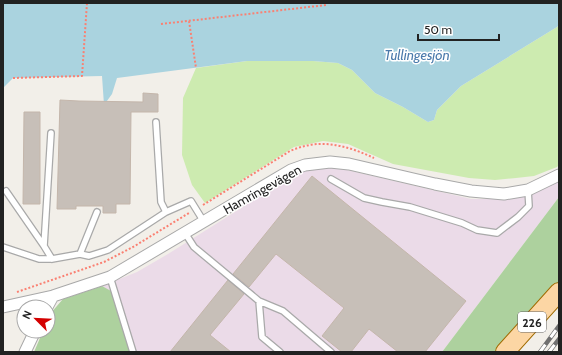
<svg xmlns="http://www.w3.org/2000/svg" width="562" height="355" viewBox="0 0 562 355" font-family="Cabin,sans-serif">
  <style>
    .industrial { fill: #ebdbe8 }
    .grass { fill: #cdebb0 }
    .forest { fill: #add19e }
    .water { fill: #aad3df }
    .building { fill: #c7bfb8; stroke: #c4b6ab }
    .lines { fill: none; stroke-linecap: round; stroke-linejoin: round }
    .lane-casing { stroke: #a9a9a9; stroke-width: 8 }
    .street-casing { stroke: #a9a9a9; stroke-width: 13 }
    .primary-casing { stroke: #a06b00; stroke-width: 20 }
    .path { stroke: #fa8072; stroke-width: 2; stroke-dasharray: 2 2; stroke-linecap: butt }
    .lane { stroke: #fff; stroke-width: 5.5 }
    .street { stroke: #fff; stroke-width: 11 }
    .primary { stroke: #fcd6a4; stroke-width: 18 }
    .rail-casing { stroke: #707070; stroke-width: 4.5 }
    .rail { stroke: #fff; stroke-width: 3; stroke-dasharray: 9; stroke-linecap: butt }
    .labels { text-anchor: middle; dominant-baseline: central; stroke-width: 3; stroke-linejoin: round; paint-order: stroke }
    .shield { fill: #fff; stroke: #646464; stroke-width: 1 }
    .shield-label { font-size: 12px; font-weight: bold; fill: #222 }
    .street-label { font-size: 13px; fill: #222; stroke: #fff }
    .water-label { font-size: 14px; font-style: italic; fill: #4a7aab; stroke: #fff }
  </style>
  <rect width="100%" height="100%" fill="#f2efe9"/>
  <!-- industrial -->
  <path class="industrial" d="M330,167L347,170L471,199H512L559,182V197L442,352H130L111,292L102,286L137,272L168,254L289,178L308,170Z"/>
  <!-- grass -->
  <path class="grass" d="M559,25V165L557,167L534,176L516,178L495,180L469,178L393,164L348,144L323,141L294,147L205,203L192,185L182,155L183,98L196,68L247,61H313L338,63L352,70L375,93L403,107L428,122L434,120L437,110L461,86L557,27Z"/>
  <!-- forest -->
  <path class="forest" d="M559,197V282L496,352H442Z
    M102,286L111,291L130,352H34L43,331H48V319L50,314L63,299Z"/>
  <!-- water -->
  <path class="water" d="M3,3H559V25L557,27L461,86L437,110L434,120L428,122L403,107L375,93L352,70L338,63L313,61H247L117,78L112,94L104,105L102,76L13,78L3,88Z"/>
  <!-- building -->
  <path class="building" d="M143,93L158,94V112H131L130,204H116V213H103V206H76V209H57L60,100L79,101L143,102Z
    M24,112H40V204H23Z
    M312,176L466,301L425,352H398L369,329L351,352H342L322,336L344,308L276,254L249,287L233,274Z
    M228,280L244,294L210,335L231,352H170Z"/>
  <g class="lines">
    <!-- lane casing -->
    <g class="lane-casing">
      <path id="lane" d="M156,122L161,202L166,212
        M51,133L44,246L52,259
        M331,179L364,198L382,202L410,207L462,223L477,230L497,233L518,217L529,206L528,190
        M6,191L44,246
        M185,233L194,247L259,301L283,311L331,352
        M3,247L39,259H52L80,254L89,256L108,250L166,212L191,201L204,222
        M80,254L97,212
        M110,277L133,352
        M259,301L262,337L280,352"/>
    </g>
    <!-- street casing -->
    <g class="street-casing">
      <path id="street" d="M3,307L53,296L110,277L291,170L305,165L330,162L349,164L435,184L471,191L504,194L528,190L559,175
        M47,307L53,296
        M25,352L35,331"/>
    </g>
    <!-- primary casing -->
    <g class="primary-casing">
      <path id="primary" d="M505,352L559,292"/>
    </g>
    <!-- path -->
    <path class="path" d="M189,21L196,68
      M161,24L326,5
      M13,78L82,76L87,3
      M203,205L290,151C295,149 300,147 305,146C328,140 353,148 374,158
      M17,292L104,262L133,247L189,213"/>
    <!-- lane -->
    <use href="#lane" class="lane"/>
    <!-- street -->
    <use href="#street" class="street"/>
    <!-- primary -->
    <use href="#primary" class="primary"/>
    <!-- rail casing -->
    <g class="rail-casing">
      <path id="rail" d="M540,352L559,326
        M549,352L559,339"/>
    </g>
    <!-- rail -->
    <use href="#rail" class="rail"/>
  </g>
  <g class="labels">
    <!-- shield labels -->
    <rect class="shield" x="518" y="312" width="28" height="20" rx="3"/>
    <g class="shield-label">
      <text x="532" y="322">226</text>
    </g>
    <!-- street labels -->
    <g class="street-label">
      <text transform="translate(262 189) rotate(-29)">Hamringevägen</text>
    </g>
    <!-- water labels -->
    <g class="water-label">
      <text x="417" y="55">Tullingesjön</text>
    </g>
  </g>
  <!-- border -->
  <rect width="562" height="355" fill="none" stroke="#222222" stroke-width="8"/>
  <!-- north arrow -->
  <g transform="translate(36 319) rotate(294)"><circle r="19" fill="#ffffff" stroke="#a7a7a7"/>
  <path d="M0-3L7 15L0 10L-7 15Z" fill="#d40000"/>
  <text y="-6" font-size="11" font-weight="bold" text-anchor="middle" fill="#222222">N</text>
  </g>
  <!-- scale -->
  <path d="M418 34v6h81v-6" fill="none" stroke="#222222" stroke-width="2"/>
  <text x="424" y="34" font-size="12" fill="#222222" stroke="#ffffff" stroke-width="3" paint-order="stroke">50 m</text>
</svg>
